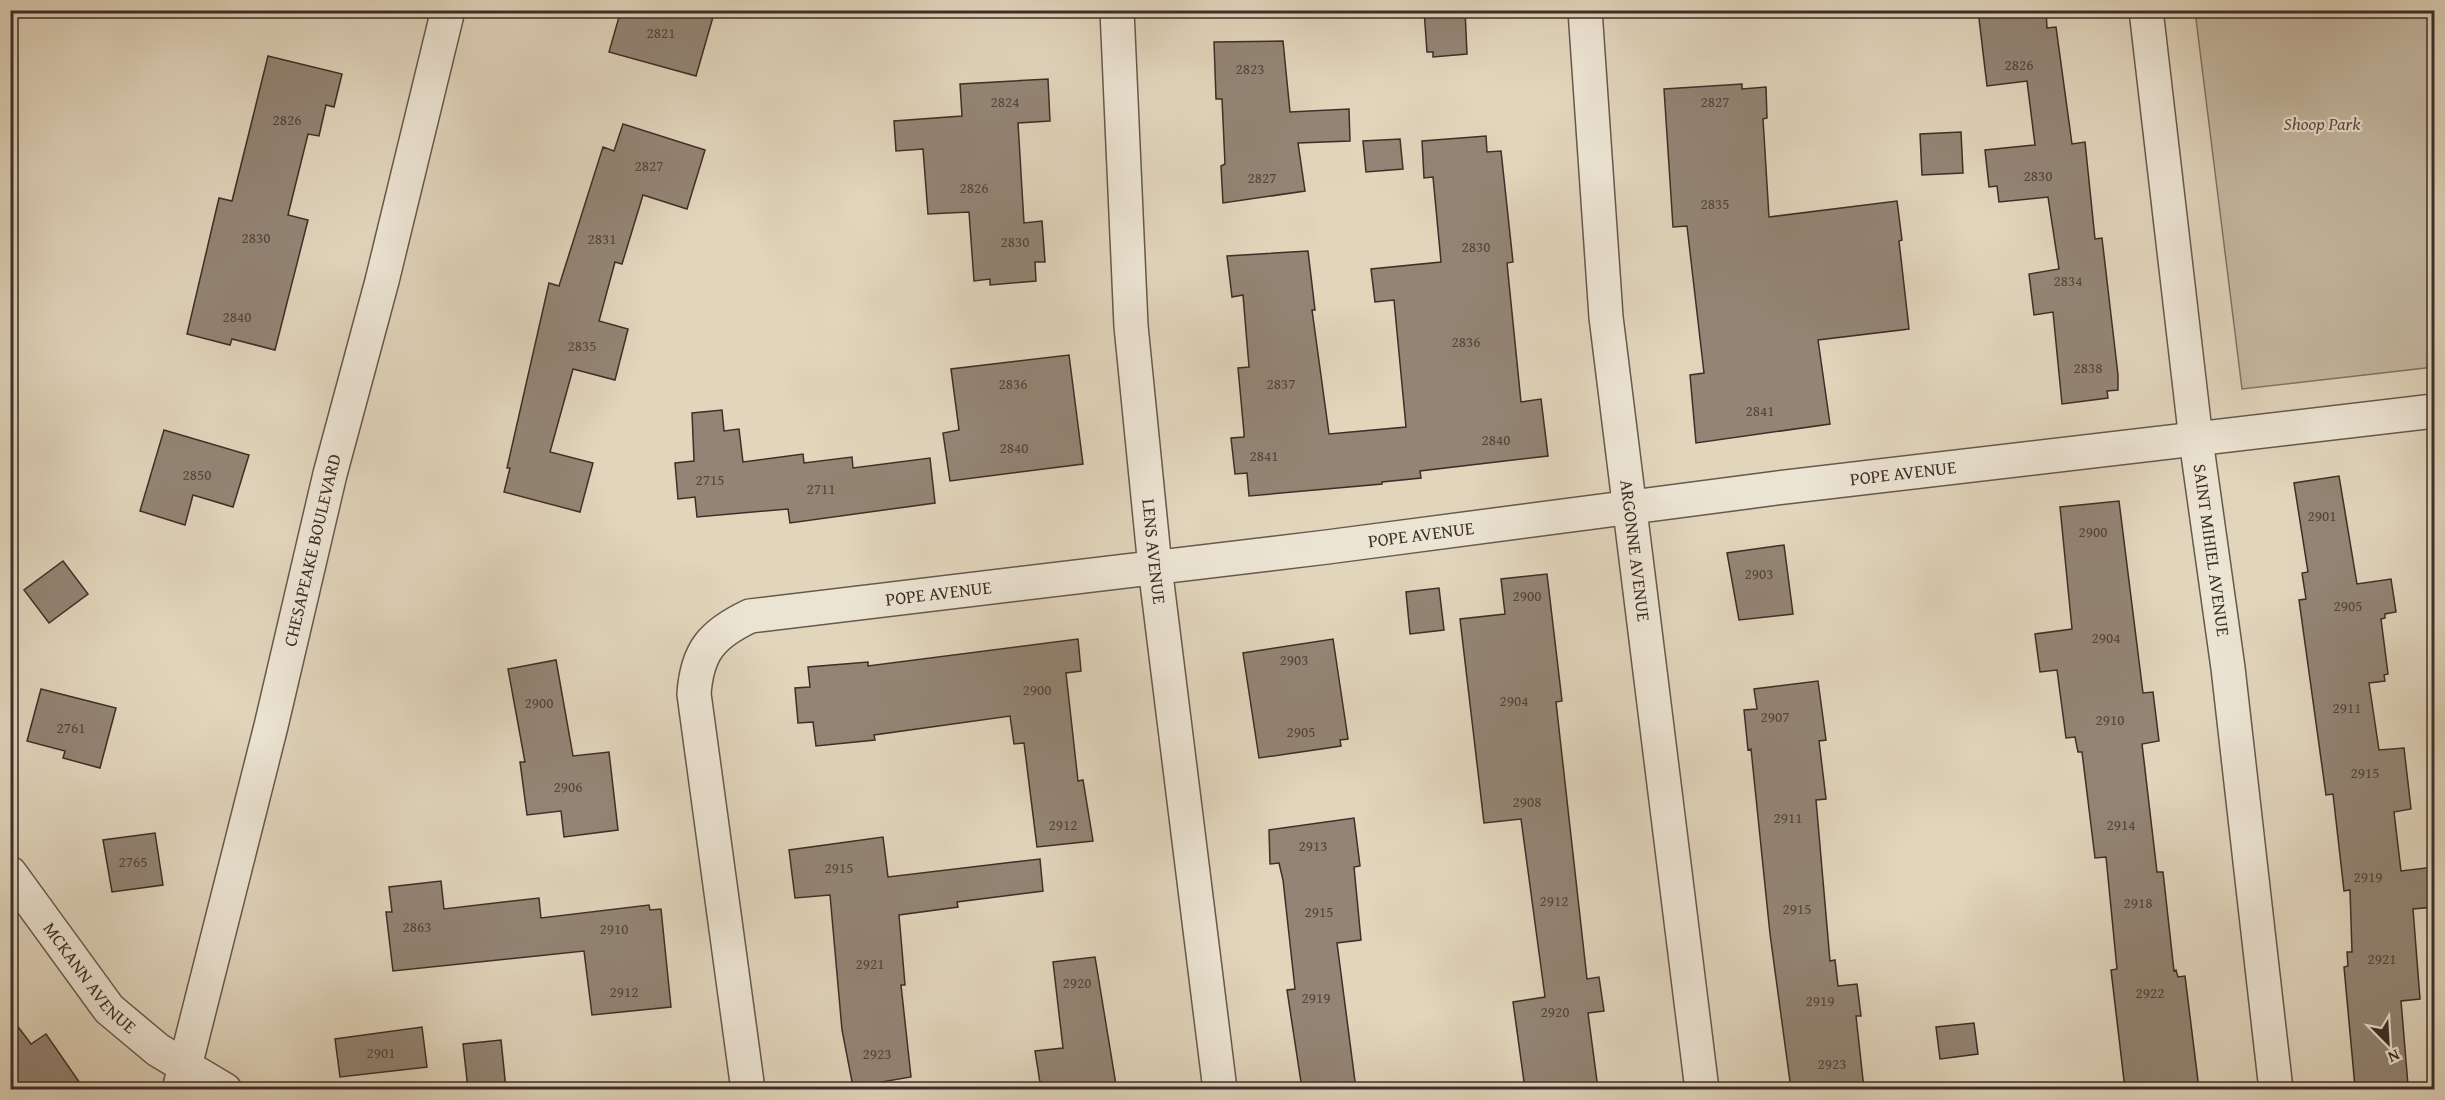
<svg xmlns="http://www.w3.org/2000/svg" width="2445" height="1100" font-family="'Gentium Book Plus',serif">
	<style>
		.green { fill: #c5b9a3; stroke: #827466; stroke-width: 1.5 }
		.building { fill: #938575; stroke: #3e2e28; stroke-width: 1.5 }
		.lines { fill: none; stroke-linecap: round; stroke-linejoin: round }
		.minor-casing { stroke: #67584d; stroke-width: 36 }
		.minor { stroke: #ece4d3; stroke-width: 33 }
		.labels { text-anchor: middle; stroke-width: 4.5; stroke-linejoin: round; paint-order: stroke }
		.number-label { font-size: 15px; fill: #53443b }
		.park-label { font-size: 18px; font-style: italic; fill: #594a41; stroke: #ece4d3 }
		.street-label { font-size: 18px; fill: #3e2e28; stroke: #ece4d3 }
	</style>
	<rect width="100%" height="100%" fill="#e1d5bc"/>
	<filter id="stains"><feTurbulence type="fractalNoise" baseFrequency=".00333" numOctaves="4"/><feColorMatrix values="0 0 0 0 .2 0 0 0 0 .09 0 0 0 0 .02 0 0 0 .5 -.17"/></filter>
	<radialGradient id="worn" r=".72"><stop offset=".6" stop-color="#630" stop-opacity="0"/><stop offset="1" stop-color="#630" stop-opacity=".3"/></radialGradient>
	<path class="green" d="M2195 11H2434V367L2242 389Z"/>
	<path class="building" d="M621 10H715L696 76 609 52Z
		M1424 10H1465L1467 54 1433 57V52H1427Z
		M1978 10H2046L2047 28 2056 27 2072 144 2085 142 2095 239 2102 238 2118 375V390L2107 391 2108 398 2062 404 2053 312 2034 315 2029 274 2059 269 2048 197 1999 202 1997 186 1989 187 1985 150 2035 145 2027 81 1987 86Z
		M1283 41 1290 112 1349 109 1350 141 1298 143 1305 191 1223 203 1221 166 1225 164 1222 99H1216L1214 42Z
		M268 56 342 74 334 107 326 105 319 136 308 134 288 215 308 220 275 350 232 339 230 345 187 334 219 198 232 201Z
		M1048 79 1050 121 1018 123 1024 223 1042 221 1045 262H1035L1036 281 990 285V279L974 281 969 212 928 214 923 149 896 151 894 121 962 116 960 84Z
		M1742 84V89L1766 87 1767 118 1763 119 1769 217 1897 201 1902 240 1899 241 1909 329 1818 340 1830 424 1696 443 1690 375 1704 373 1687 226 1673 227 1664 89Z
		M623 124 705 150 687 209 643 195 622 264 615 262 599 321 628 329 615 380 573 369 550 452 593 463 580 512 504 492 510 468H507L549 283 559 286 603 147 614 151Z
		M1961 132 1963 173 1922 175 1920 134Z
		M1486 136 1487 152 1501 151 1513 262 1507 263 1521 402 1541 399 1548 456 1420 471 1421 478 1382 482V484L1249 496 1247 473 1235 474 1231 438 1244 437V433L1238 368 1249 367 1243 295 1232 297 1227 256 1308 251 1315 310H1312L1329 434 1406 427 1394 300 1375 302 1371 269 1441 262 1433 177 1424 178 1422 141Z
		M1400 139 1403 169 1366 172 1363 141Z
		M1069 355 1083 464 950 481 943 433 959 430 951 369Z
		M722 410 724 431 739 429 743 462 803 454 804 463 852 457 853 468 930 458 935 503 790 523 788 509 697 517 695 497 678 499 675 463 694 461 692 413Z
		M164 430 249 455 233 507 193 495 185 525 140 511Z
		M2339 476 2357 584 2391 579 2396 612 2385 614V618L2381 619 2388 674 2384 675 2385 681 2369 683 2379 750 2404 748 2411 809 2394 812 2401 871 2434 867V907L2413 909 2420 999 2401 1001 2408 1085 2361 1089V1086L2355 1087 2344 967 2348 966 2347 952H2352L2350 890 2344 891 2333 794 2326 795 2299 600 2306 599 2302 573 2308 572 2294 483Z
		M2119 501 2143 693 2153 692 2159 741 2142 744 2157 872H2163L2174 971 2176 970 2178 977 2185 976 2199 1089H2125L2111 970 2117 969 2106 857 2095 858 2082 752H2078L2075 737 2066 738 2057 670 2040 672 2035 634 2072 629 2060 507Z
		M1784 545 1793 614 1739 620 1727 553Z
		M63 561 88 594 49 623 24 590Z
		M1547 574 1562 701 1556 702 1587 979 1599 977 1604 1011 1588 1013 1598 1089H1525L1513 1002 1545 997 1521 819 1484 823 1460 619 1505 614 1501 579Z
		M1439 588 1444 630 1410 634 1406 592Z
		M1078 639 1081 671 1066 673 1078 781 1083 780 1093 841 1037 847 1024 743 1014 744 1010 716 874 735 875 740 816 746 813 722 798 723 795 688 810 687 808 667 868 662V666Z
		M1333 639 1348 739 1340 740 1341 746 1259 758 1243 653Z
		M556 660 573 756 609 752 618 830 564 837 561 811 527 815 520 762H525L508 669Z
		M1818 681 1826 740 1819 741 1826 799 1816 800 1830 961 1835 960 1838 986 1857 984 1861 1016H1856L1864 1089H1791L1770 934 1751 749 1748 750 1744 710 1757 709 1754 689Z
		M41 689 116 708 100 768 63 758 65 751 27 741Z
		M1354 818 1360 866 1354 867 1361 940 1337 943 1356 1089H1302L1287 990 1295 989 1283 880 1279 863 1270 864 1269 830Z
		M155 833 163 885 112 892 103 840Z
		M883 837 888 877 1040 859 1043 891 957 902 958 907 899 915 905 985H901L911 1077 853 1087 842 1030 830 895 795 898 789 850Z
		M441 881 444 909 539 898 541 918 649 905 650 910 661 909 671 1007 592 1015 584 951 393 971 386 912H392L389 887Z
		M1095 957 1116 1085 1106 1087 1107 1089H1041L1035 1051 1063 1048 1053 962Z
		M10 1016 31 1044 46 1034 84 1089H10Z
		M1974 1023 1978 1054 1940 1059 1936 1027Z
		M422 1027 427 1067 340 1077 335 1039Z
		M501 1040 506 1089H468L463 1044Z"/>
	<g class="lines">
		<defs>
			<g id="minor">
				<path id="s1" d="M1117 10 1131 326 1155 567 1220 1090"/>
				<path id="s2" d="M1585 10 1606 317 1702 1090"/>
				<path id="s3" d="M2146 10 2196 440 2228 668 2276 1090"/>
				<path id="s4" d="M10 873 109 1009 158 1050 225 1090"/>
				<path id="s5" d="M179 1090 271 726 330 474 382 281 448 10"/>
				<path id="s6" d="M748 1090 694 694C697 651 712 634 750 616L1327 547 1777 488 2434 411"/>
			</g>
		</defs>
		<use href="#minor" class="minor-casing"/>
		<use href="#minor" class="minor"/>
	</g>
	<g class="labels">
		<g class="number-label">
			<text x="661" y="38">2821</text>
			<text x="2019" y="70">2826</text>
			<text x="1250" y="74">2823</text>
			<text x="1005" y="107">2824</text>
			<text x="1715" y="107">2827</text>
			<text x="287" y="125">2826</text>
			<text x="649" y="171">2827</text>
			<text x="2038" y="181">2830</text>
			<text x="1262" y="183">2827</text>
			<text x="974" y="193">2826</text>
			<text x="1715" y="209">2835</text>
			<text x="256" y="243">2830</text>
			<text x="602" y="244">2831</text>
			<text x="1015" y="247">2830</text>
			<text x="1476" y="252">2830</text>
			<text x="2068" y="286">2834</text>
			<text x="237" y="322">2840</text>
			<text x="1466" y="347">2836</text>
			<text x="582" y="351">2835</text>
			<text x="2088" y="373">2838</text>
			<text x="1013" y="389">2836</text>
			<text x="1281" y="389">2837</text>
			<text x="1760" y="416">2841</text>
			<text x="1496" y="445">2840</text>
			<text x="1014" y="453">2840</text>
			<text x="1264" y="461">2841</text>
			<text x="197" y="480">2850</text>
			<text x="710" y="485">2715</text>
			<text x="821" y="494">2711</text>
			<text x="2322" y="521">2901</text>
			<text x="2093" y="537">2900</text>
			<text x="1759" y="579">2903</text>
			<text x="1527" y="601">2900</text>
			<text x="2348" y="611">2905</text>
			<text x="2106" y="643">2904</text>
			<text x="1294" y="665">2903</text>
			<text x="1037" y="695">2900</text>
			<text x="1514" y="706">2904</text>
			<text x="539" y="708">2900</text>
			<text x="2347" y="713">2911</text>
			<text x="1775" y="722">2907</text>
			<text x="2110" y="725">2910</text>
			<text x="71" y="733">2761</text>
			<text x="1301" y="737">2905</text>
			<text x="2365" y="778">2915</text>
			<text x="568" y="792">2906</text>
			<text x="1527" y="807">2908</text>
			<text x="1788" y="823">2911</text>
			<text x="1063" y="830">2912</text>
			<text x="2121" y="830">2914</text>
			<text x="1313" y="851">2913</text>
			<text x="133" y="867">2765</text>
			<text x="839" y="873">2915</text>
			<text x="2368" y="882">2919</text>
			<text x="1554" y="906">2912</text>
			<text x="2138" y="908">2918</text>
			<text x="1797" y="914">2915</text>
			<text x="1319" y="917">2915</text>
			<text x="417" y="932">2863</text>
			<text x="614" y="934">2910</text>
			<text x="2382" y="964">2921</text>
			<text x="870" y="969">2921</text>
			<text x="1077" y="988">2920</text>
			<text x="624" y="997">2912</text>
			<text x="2150" y="998">2922</text>
			<text x="1316" y="1003">2919</text>
			<text x="1820" y="1006">2919</text>
			<text x="1555" y="1017">2920</text>
			<text x="381" y="1058">2901</text>
			<text x="877" y="1059">2923</text>
			<text x="1832" y="1069">2923</text>
		</g>
		<g class="park-label">
			<text x="2322" y="130">Shoop Park</text>
		</g>
		<g class="street-label">
			<text dy="6" stroke="none"><textPath href="#s6" startOffset="1664">POPE AVENUE</textPath></text>
			<text dy="6" stroke="none"><textPath href="#s6" startOffset="1178">POPE AVENUE</textPath></text>
			<text dy="6" stroke="none"><textPath href="#s5" startOffset="556">CHESAPEAKE BOULEVARD</textPath></text>
			<text dy="6" stroke="none"><textPath href="#s3" startOffset="544">SAINT MIHIEL AVENUE</textPath></text>
			<text dy="6" stroke="none"><textPath href="#s1" startOffset="543">LENS AVENUE</textPath></text>
			<text dy="6" stroke="none"><textPath href="#s2" startOffset="543">ARGONNE AVENUE</textPath></text>
			<text dy="6" stroke="none"><textPath href="#s6" startOffset="692">POPE AVENUE</textPath></text>
			<text dy="6" stroke="none"><textPath href="#s4" startOffset="132">MCKANN AVENUE</textPath></text>
		</g>
	</g>
	<rect width="2445" height="1100" fill="none" stroke="#e1d5bc" stroke-width="36"/>
	<rect x="12" y="12" width="2421" height="1076" fill="none" stroke="#3e2e28" stroke-width="3"/>
	<rect x="18" y="18" width="2409" height="1064" fill="none" stroke="#3e2e28" stroke-width="1.5"/>
	<g transform="translate(2388 1043) rotate(156)" stroke="#ece4d3" stroke-width="4.5" paint-order="stroke">
	<path d="M0-4.5L10 22L0 15L-10 22Z" fill="#3e2e28"/>
	<text y="-9" font-size="16" font-weight="bold" text-anchor="middle" fill="#3e2e28">N</text>
	</g>
	<rect width="100%" height="100%" filter="url(#stains)"/>
	<rect width="100%" height="100%" fill="url(#worn)"/>
</svg>
